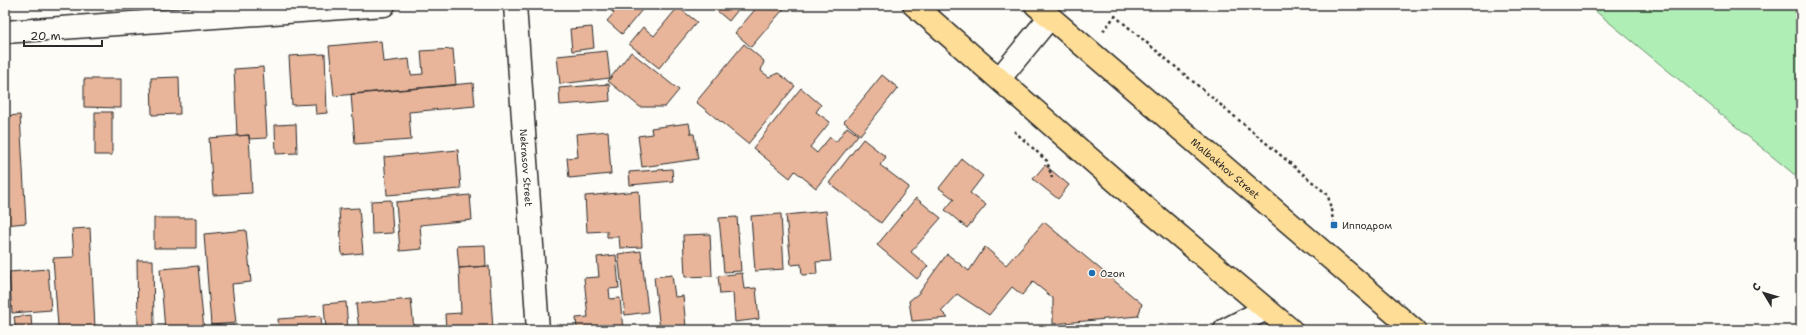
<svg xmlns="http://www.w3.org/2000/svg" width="1806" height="335" font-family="'Shantell Sans',sans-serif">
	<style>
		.green { fill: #afeeb5; stroke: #6d8c70 }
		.building { fill: #e8b59a; stroke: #2b2b2b }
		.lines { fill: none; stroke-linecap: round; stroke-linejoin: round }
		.minor-casing { stroke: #2b2b2b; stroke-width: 25 }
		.major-casing { stroke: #2b2b2b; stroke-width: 25 }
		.path { stroke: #2b2b2b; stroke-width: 2.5; stroke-dasharray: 3 3; stroke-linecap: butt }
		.minor { stroke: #fdfcf7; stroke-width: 22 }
		.major { stroke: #fedd96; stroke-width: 22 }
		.poi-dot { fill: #1f6fb2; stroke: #fdfcf7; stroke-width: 1.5 }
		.labels { text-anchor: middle; stroke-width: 3; stroke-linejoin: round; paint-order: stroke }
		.street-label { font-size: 10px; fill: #2b2b2b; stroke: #fdfcf7 }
		.poi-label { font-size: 10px; fill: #2b2b2b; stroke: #fdfcf7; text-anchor: start }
	</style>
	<rect width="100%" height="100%" fill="#fdfcf7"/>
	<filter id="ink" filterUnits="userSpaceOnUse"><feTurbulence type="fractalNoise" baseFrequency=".025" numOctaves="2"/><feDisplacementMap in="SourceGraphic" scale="8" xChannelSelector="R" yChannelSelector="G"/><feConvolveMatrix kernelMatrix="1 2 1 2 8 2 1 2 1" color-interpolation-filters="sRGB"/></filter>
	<g filter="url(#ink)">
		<path class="green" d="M1588 5H1801V180Z"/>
		<path class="building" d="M604 5H646L622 34 607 21 614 13Z
			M710 5H742L729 21Z
			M759 5H787L751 47 735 33Z
			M678 7 697 22 659 68 629 44 643 27 654 36Z
			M592 27 594 48 572 51 570 29Z
			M381 41 383 62 409 59 411 75 423 74 421 51 453 49 456 85 334 96 329 46Z
			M744 44 764 61 761 71 769 77 778 73 795 86 748 144 696 102Z
			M607 51 610 78 560 84 557 56Z
			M631 52 679 90 665 107H640L608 81Z
			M325 54 327 113 316 114 315 104 292 105 289 56Z
			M263 67 267 138 249 139V135L237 136 234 69Z
			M882 75 898 88 860 135 844 122Z
			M179 77 180 114 152 115 151 78Z
			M84 79H121V108L84 107Z
			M473 83 475 106 409 112 411 140 355 144 351 94Z
			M609 84 610 101 560 105 559 88Z
			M801 88 821 105 816 112 830 122 810 147 817 153 830 137 836 142 847 127 858 135 816 188 795 171 790 178 753 148Z
			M95 112H112V155H95Z
			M20 115 26 223 5 225V116Z
			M689 123 691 134H694L698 159 642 167 638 136 652 134 651 128Z
			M296 124 297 153 276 154 275 125Z
			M608 131 611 174 569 178 567 158 578 157 576 134Z
			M249 135 252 193 213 195 209 138Z
			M863 139 886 157 880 165 909 187 881 223 829 183Z
			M458 150 461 189 387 195 384 157Z
			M962 159 983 176 970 193 986 205 967 228 945 210 954 199 939 188Z
			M1045 165 1069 185 1058 199 1033 179Z
			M672 169 673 181 630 185 629 172Z
			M639 191 642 247 620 248 619 237H607V231L587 232 585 196Z
			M470 195 472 220 420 225 422 249 400 251 396 202Z
			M916 198 941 218 911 252 928 266 917 279 877 245Z
			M391 200 393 233 372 234 371 201Z
			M359 208 363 253 342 255 339 209Z
			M826 211 831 261 816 262 817 274 802 275 801 264 791 265 786 215Z
			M781 214 784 269 755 271 751 216Z
			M737 217 741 271 724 272 719 218Z
			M154 218H196V248H154Z
			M1044 222 1142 304 1138 316 1053 324V298L1033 282 1022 295 1012 287 989 315 957 294 941 311 948 318 912 321 909 301 919 293 947 254 969 271 985 247 1006 265Z
			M90 228 95 328 94 330H60L58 326 53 258 74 257 72 229Z
			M246 230 251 282 232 284 236 323 211 325 204 234Z
			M710 234 712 276 685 277 683 235Z
			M485 245 486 266 459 268 457 246Z
			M641 251 648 312 625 315 618 254Z
			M616 255 619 288 609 289 610 299 620 298 623 330H577L576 318 588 317 584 278 599 277 597 257Z
			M137 260H153L154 326H138Z
			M198 266 204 330H165L160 269Z
			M489 266 493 330H446L445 314 461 313 459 268Z
			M48 269 51 310 12 313 9 272Z
			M742 273 744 289 756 288 759 319 735 322 733 293 720 294 718 276Z
			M672 275 675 297 683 296 686 327 660 330 654 277Z
			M411 299 414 330H359L356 304Z
			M346 302 348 330H326L324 304Z
			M31 315 32 330H16L14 317Z
			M321 316 322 330H279L278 319Z
			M234 326V330H205V327Z"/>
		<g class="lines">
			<defs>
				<g id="minor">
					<path id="s1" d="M515 5 538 330"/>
					<path d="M5 32 384 5"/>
					<path d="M1000 78 1050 17"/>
					<path d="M1225 330 1266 309"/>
				</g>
				<g id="major">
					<path d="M914 5 1151 212 1291 330"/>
					<path id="s2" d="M1036 5 1414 330"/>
				</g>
			</defs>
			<use href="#minor" class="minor-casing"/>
			<use href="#major" class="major-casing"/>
			<path class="path" d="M1103 31 1115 16 1328 195 1334 225
				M1014 131 1047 161 1052 178"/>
			<use href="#minor" class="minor"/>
			<use href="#major" class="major"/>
		</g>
	</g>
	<g class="poi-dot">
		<rect x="1330" y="221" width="8" height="8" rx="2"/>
		<circle cx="1092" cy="273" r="4"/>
	</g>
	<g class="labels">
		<g class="street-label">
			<text dy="4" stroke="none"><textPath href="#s1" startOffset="163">Nekrasov Street</textPath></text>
			<text dy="4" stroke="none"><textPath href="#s2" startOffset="250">Malbakhov Street</textPath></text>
		</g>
		<g class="poi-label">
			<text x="1342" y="229">Ипподром</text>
			<text x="1100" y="277">Ozon</text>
		</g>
	</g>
	<rect width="1806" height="335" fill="none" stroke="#fdfcf7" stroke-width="20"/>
	<rect x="10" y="10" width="1786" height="315" fill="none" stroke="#2b2b2b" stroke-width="1.5" filter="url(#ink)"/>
	<g transform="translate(1764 293) rotate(308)" stroke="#fdfcf7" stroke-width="3" paint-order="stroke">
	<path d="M0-3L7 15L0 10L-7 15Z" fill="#2b2b2b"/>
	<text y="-6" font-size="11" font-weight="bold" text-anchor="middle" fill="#2b2b2b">С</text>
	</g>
	<path d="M24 40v6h78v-6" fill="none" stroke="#2b2b2b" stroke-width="2"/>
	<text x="30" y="40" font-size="12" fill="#2b2b2b" stroke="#fdfcf7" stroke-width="3" paint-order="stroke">20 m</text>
</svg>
